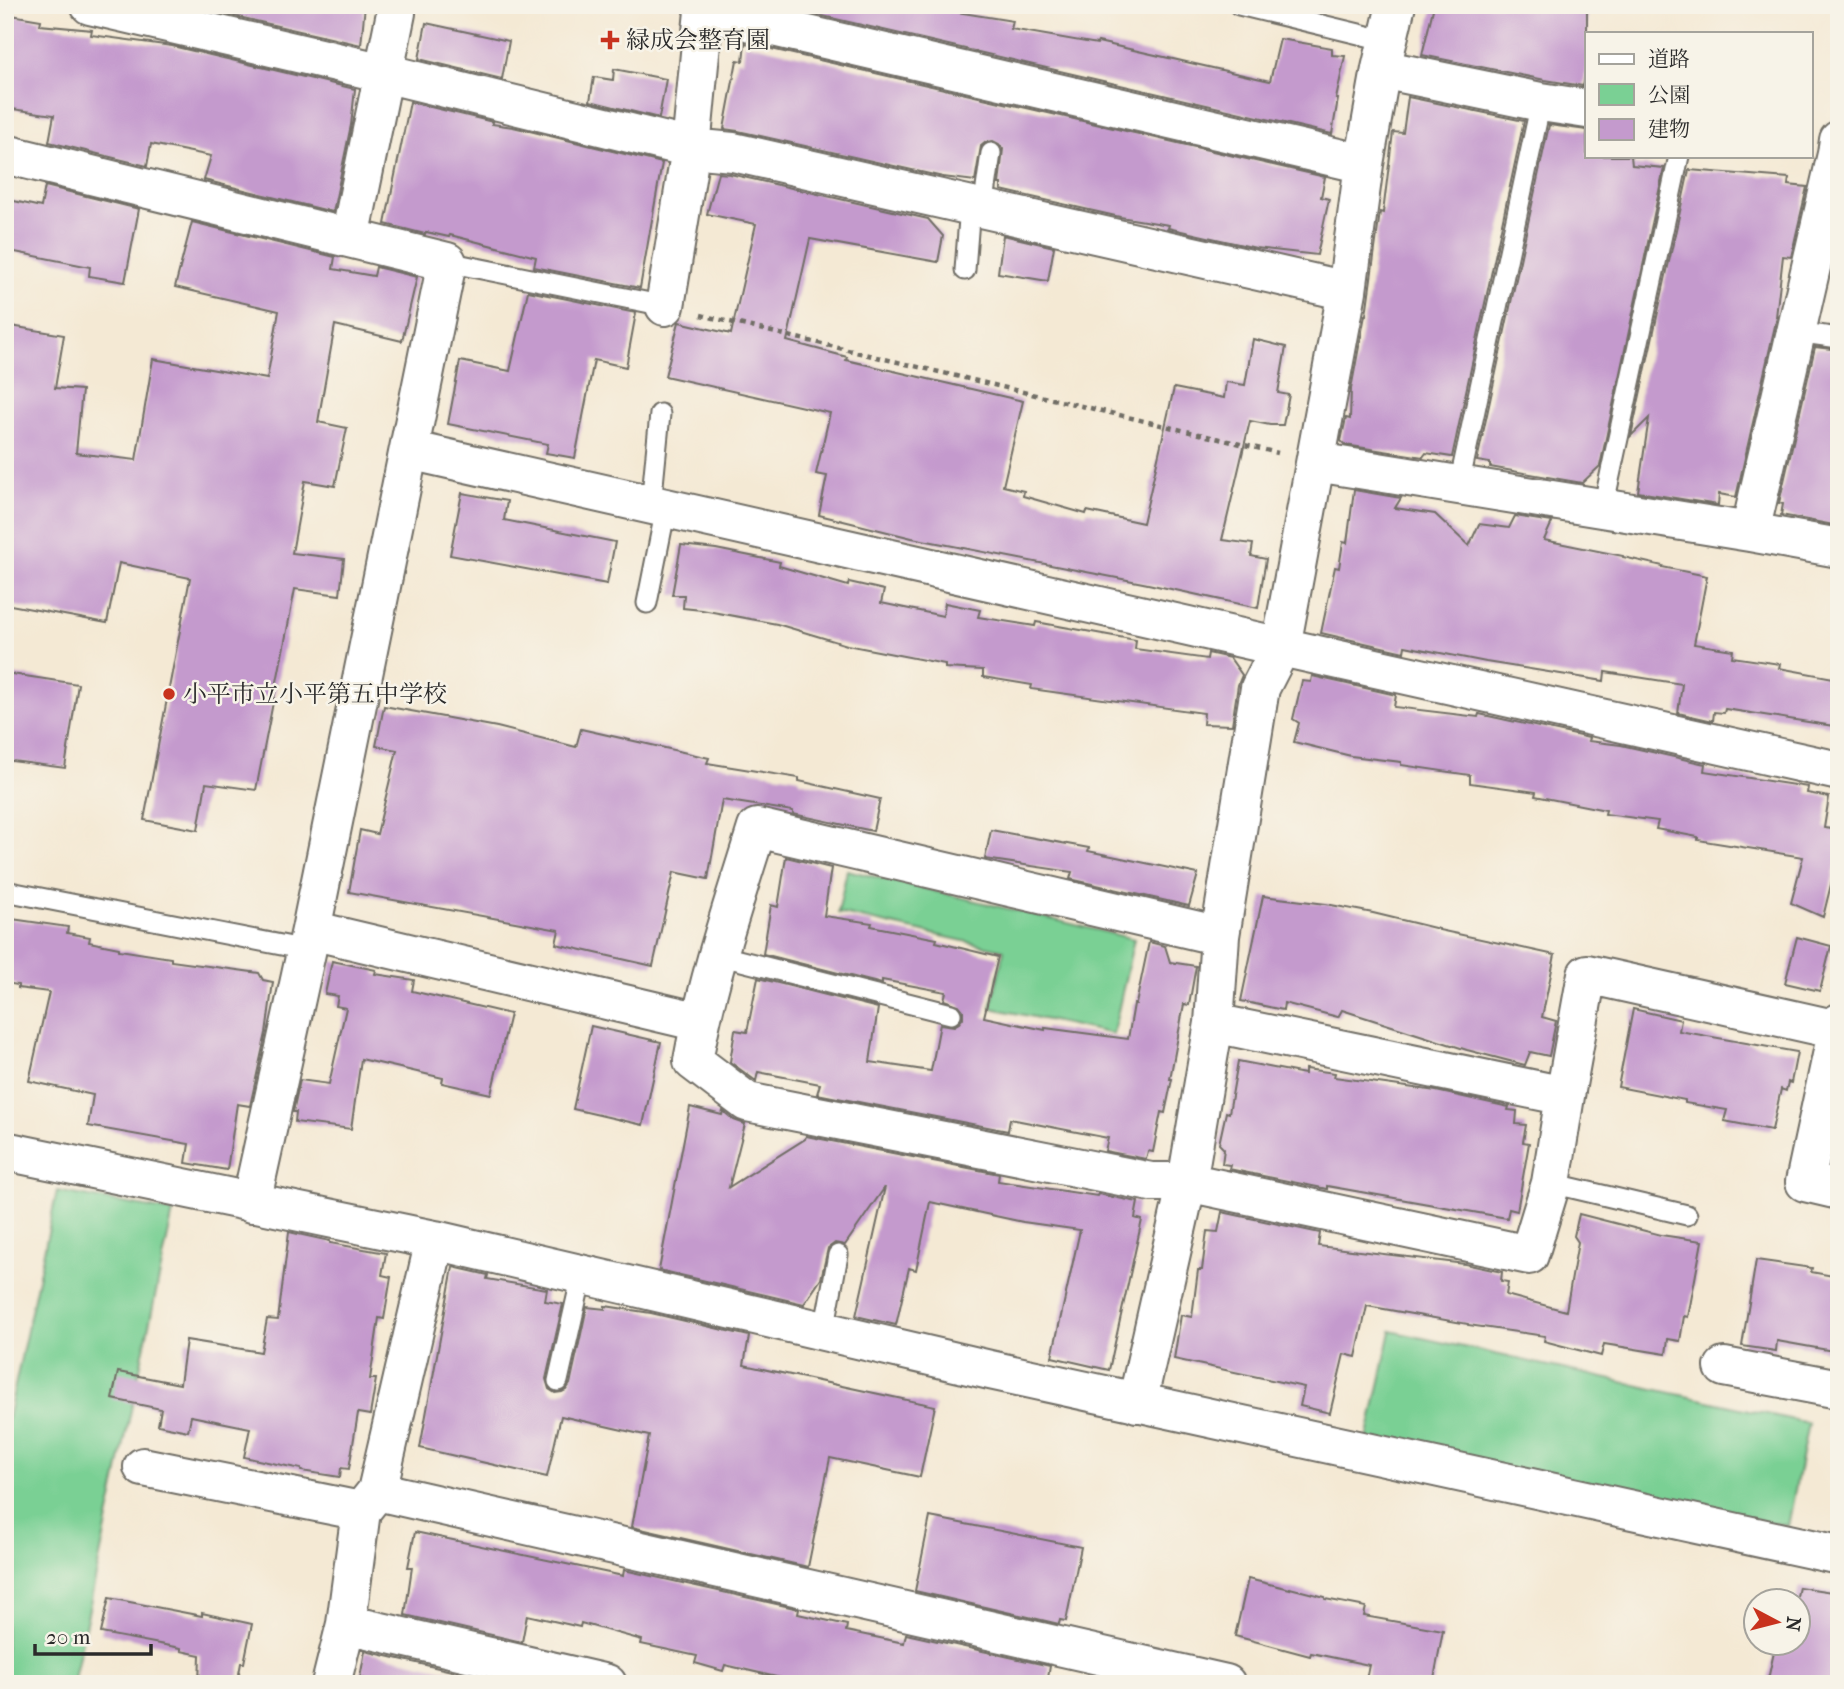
<svg xmlns="http://www.w3.org/2000/svg" width="1844" height="1689" font-family="'IM FELL French Canon','Noto Serif JP',serif">
	<style>
		.green { fill: #7ad094; stroke: #527e60; stroke-width: 2 }
		.building { fill: #c49acd }
		.lines { fill: none; stroke-linecap: round; stroke-linejoin: round }
		.service-casing { stroke: #716e66; stroke-width: 23 }
		.minor-casing { stroke: #716e66; stroke-width: 42 }
		.path { stroke: #716e66; stroke-width: 4.5; stroke-dasharray: 5 5; stroke-linecap: butt }
		.service { stroke: #fff; stroke-width: 19 }
		.minor { stroke: #fff; stroke-width: 38 }
		.poi-dot { fill: #c8321e; stroke: #f7f3e8; stroke-width: 2.5 }
		.labels { text-anchor: middle; stroke-width: 5; stroke-linejoin: round; paint-order: stroke }
		.poi-label { font-size: 24px; fill: #2b2b2b; stroke: #f7f3e8; text-anchor: start }
	</style>
	<rect width="100%" height="100%" fill="#f7f3e8"/>
	<filter id="ink" filterUnits="userSpaceOnUse"><feTurbulence type="fractalNoise" baseFrequency=".0143" numOctaves="2"/><feDisplacementMap in="SourceGraphic" scale="14" xChannelSelector="R" yChannelSelector="G"/><feConvolveMatrix kernelMatrix="1 2 1 2 8 2 1 2 1" color-interpolation-filters="sRGB"/></filter>
	<filter id="wash" filterUnits="userSpaceOnUse"><feTurbulence type="fractalNoise" baseFrequency=".00686" numOctaves="4" result="noise"/><feDisplacementMap in="SourceGraphic" scale="28" xChannelSelector="R" yChannelSelector="G"/><feGaussianBlur stdDeviation="1.57" result="paint"/><feColorMatrix in="noise" values="0 0 0 0 0 0 0 0 0 0 0 0 0 0 0 0 0 1.4 0 .05"/><feComposite in="paint" operator="in"/></filter>
	<g filter="url(#wash)">
		<rect width="100%" height="100%" fill="#f4e9d4"/>
		<path class="green" d="M847 870 1134 939 1113 1034 991 1008 1004 950 838 913Z
			M57 1191 173 1212 73 1684H5V1432Z
			M1391 1331 1808 1423 1788 1526 1367 1440Z"/>
		<g id="blocks">
			<path class="building" d="M209 5H365L361 45 208 10Z
				M784 5H945L944 10 1013 21 1011 29 1097 44 1098 42 1270 81 1280 39 1332 48V55L1345 56 1336 99H1338L1332 134 784 7Z
				M1434 5H1587V68L1583 86 1545 80 1422 55Z
				M11 15 41 20 40 25 92 30 91 35 172 46 355 89 351 125 333 212 204 180 211 156 151 144 147 166 49 142 54 115 5 108V52Z
				M426 23 509 41 502 79 419 59Z
				M745 43 1325 177 1321 197 1329 199 1317 255 1256 248 1168 228 1169 225 1120 217 1001 190V184H999L1003 149 999 144 993 141 986 142 981 146 975 181 943 177 738 131 724 129 737 60 743 61Z
				M614 69 666 79 659 118 590 101 594 77 613 80Z
				M1408 97 1524 121 1452 457 1426 453 1423 457 1345 445 1341 441 1346 418 1350 419 1351 389 1365 315H1366L1380 212 1383 213 1393 132 1403 133Z
				M410 102 493 122 492 124 513 127 662 163 640 288 534 267 536 257 450 235 449 237 426 232 425 234 385 224Z
				M1549 125 1587 130V156H1631L1632 165 1664 168 1600 466 1582 483 1490 467V463L1477 461Z
				M1689 170 1789 178 1788 185 1807 187 1791 257 1783 256 1776 317H1777L1736 497 1719 494 1718 505 1638 492 1649 418 1631 436Z
				M718 173 730 174 928 219 943 236 938 262 810 239 787 341 847 357 846 360 1023 401 1003 486 1024 491 1023 496 1086 514 1087 511 1143 523 1174 388 1224 398 1226 382 1245 385 1253 339 1286 347 1278 393 1289 395 1283 425H1270L1250 421 1222 540 1253 544 1251 556 1266 559 1258 608 1148 584 912 538 819 515 827 476 816 474 830 413 665 376 679 322 731 334 756 224 707 214Z
				M45 186 139 209 125 282 89 276 90 267 5 250V199L41 207Z
				M192 222 335 257 333 269 374 276 376 267 417 277 402 341 335 325 318 422 347 428 339 466 335 486 305 481 292 553 344 559 340 595 295 589 256 790 206 783 198 830 144 820 190 578 119 563 107 623 5 604V325L64 335 55 388 82 390 76 453 136 460 153 359 267 379 279 311 175 287Z
				M1003 235 1054 247 1048 281 998 273Z
				M528 291 636 313 626 367 594 360 575 458 546 453 548 444 448 424 460 361 510 371Z
				M1815 347 1839 350V526L1781 515 1783 504 1779 503Z
				M1354 490 1401 498 1395 508 1435 514 1469 546 1479 524 1509 528 1515 516 1552 522 1544 540 1623 556V557L1663 566 1662 567 1707 576 1694 644 1733 650 1732 657 1780 664 1779 668 1839 679V699L1834 726 1725 709 1724 713 1714 712 1713 721 1678 713 1682 684 1605 672 1604 681 1486 662 1405 646 1404 652 1321 633 1335 567 1339 568 1343 542 1347 543Z
				M462 493 507 501 504 520 615 542 607 584 450 555Z
				M681 545 716 549 780 562 779 566 848 586 849 582 884 590 881 603 943 616 945 603 980 610 978 617 1035 626 1036 622 1136 640 1135 649 1207 659 1208 653 1230 658 1242 675 1238 685 1232 725 1203 724 1204 713 1031 689 1032 685 983 677V670L945 668V664L847 645 777 624 702 610 683 608 684 595H672Z
				M5 673 78 684 65 768 5 760Z
				M1312 676 1396 695 1394 707 1478 717 1479 714 1589 738 1588 741 1621 745 1705 764 1704 771 1808 787 1807 793 1829 797 1824 828 1839 830V852L1823 917 1791 903 1803 857 1698 840V837L1656 829 1658 821 1605 814 1606 810 1535 796 1536 792 1470 783V775L1401 765V762L1351 756 1294 742 1299 723 1293 719 1302 681 1311 682Z
				M384 706 497 727 576 747 581 729 709 758 707 763 799 778V781L880 799 873 831 793 814V811L722 800 708 879 674 872 653 966 556 944 559 930 349 892 360 830 377 834 397 750 376 746Z
				M991 830 1089 848 1088 851 1198 874 1189 906 1070 879 1072 872 985 859Z
				M786 857 831 868 824 916 872 923 871 926 937 939 936 942 998 957 984 1017 1045 1030V1028L1128 1039 1134 1004H1136L1149 942 1165 946 1170 962 1196 966 1189 1005 1184 1004 1170 1079H1172L1165 1113 1161 1112 1153 1152 1148 1151 1146 1159 1105 1151 1108 1138 1010 1119 1008 1131 817 1094 820 1084 758 1072 756 1081 730 1062 735 1030 747 1032 758 978 878 1008 870 1062 931 1071 940 1024 954 1026 959 1023 963 1018V1010L959 1005 944 1000 946 992 882 980V984L763 954 771 905 778 907Z
				M1263 896 1326 904 1373 913 1439 929V930L1555 955 1542 1017 1556 1021 1549 1056 1530 1052 1525 1065 1467 1050 1342 1010 1338 1017 1284 1003 1283 1010 1241 1001Z
				M5 918 68 927 67 933 90 937 89 942 119 948V950L171 958V961L259 973 263 980 273 982 266 1033 250 1106 237 1104 227 1170 186 1163 189 1144 88 1126 93 1095 29 1081 49 992 18 988V985L5 983Z
				M1797 937 1831 946 1820 991 1785 983Z
				M332 961 376 970 375 974 414 980 412 991 510 1014 491 1094 442 1083 443 1078 361 1059 351 1129 295 1122 296 1112H293L300 1080 329 1084 346 1008 336 1006 338 996 325 994Z
				M1633 1009 1681 1020 1679 1031 1797 1052 1791 1083 1788 1082 1786 1091 1781 1089 1772 1130 1724 1121 1727 1110 1685 1103V1100L1618 1087Z
				M591 1026 661 1042 643 1125 573 1109Z
				M1238 1061 1305 1074V1069L1335 1073 1334 1077 1436 1091 1509 1107 1508 1110 1517 1111 1516 1124 1526 1125 1523 1142 1529 1143 1517 1211 1509 1209 1507 1218 1327 1186V1189L1229 1169 1230 1165 1222 1164 1224 1149 1219 1144 1226 1112 1229 1113Z
				M690 1107 722 1115 723 1111 734 1120 745 1124 729 1187 805 1139 806 1136 999 1174 998 1181 1097 1196 1098 1194 1138 1202 1135 1218 1142 1220 1109 1370 1052 1357 1080 1230 1023 1222 930 1202 916 1270 909 1268 896 1325 856 1316 885 1187 845 1245 835 1243 828 1248 821 1279 804 1304 659 1270Z
				M1222 1212 1320 1233 1318 1246 1465 1264 1502 1272 1501 1281 1508 1282 1506 1295 1566 1311 1578 1242 1574 1236 1579 1214 1661 1235 1702 1241 1688 1317 1684 1316 1680 1341 1668 1339 1666 1354 1604 1344 1601 1356 1544 1341 1545 1336 1468 1325V1324L1367 1306 1356 1357 1344 1354 1330 1413 1300 1406 1304 1387 1174 1359 1181 1315 1192 1317 1198 1270H1202L1207 1231 1218 1232Z
				M289 1232 330 1241V1243L386 1253 382 1275 391 1277 384 1319 379 1318 370 1379H376L370 1415 358 1413 349 1469 341 1468 340 1477 301 1471V1469L244 1457 250 1428 191 1416 188 1431 158 1425 161 1409 112 1399 118 1372 180 1384 186 1340 261 1352 267 1319 278 1320Z
				M1756 1260 1812 1268 1811 1272 1839 1277V1352L1777 1341 1776 1351 1742 1346Z
				M453 1267 488 1275 487 1279 547 1289 545 1301 563 1304 546 1379 549 1389 555 1393 562 1392 566 1390 570 1384 587 1307 605 1309V1306L651 1313 749 1336 744 1365 935 1406 920 1477 830 1458 808 1567 632 1527 649 1436 561 1416 547 1477 420 1448Z
				M930 1517 1081 1547 1066 1621 1060 1620 1059 1624 915 1591Z
				M415 1532 623 1576 624 1570 799 1609 798 1614 847 1625 846 1631 904 1643 906 1634 1050 1666 1047 1684H807L725 1665 723 1671 695 1663 697 1656 641 1644 642 1640 581 1623 580 1627 527 1615 522 1642 405 1615 412 1567H408Z
				M1248 1579 1290 1589V1588L1325 1597V1599L1366 1607 1364 1616 1443 1630 1433 1684H1365L1369 1665 1311 1653 1310 1656 1235 1636Z
				M1799 1587 1839 1593V1649L1832 1684H1767L1776 1643H1798V1601H1796Z
				M109 1598 202 1616V1613L252 1624 244 1663H241L237 1684H199L200 1655 181 1651V1648L101 1633Z
				M365 1651 508 1684H366L367 1679 360 1678Z"/>
		</g>
	</g>
	<g filter="url(#ink)">
		<use href="#blocks" fill-opacity="0" stroke="#716e66" stroke-width="2"/>
		<g class="lines">
			<defs>
				<path id="service" d="M1239 5 1388 41
					M983 209 991 153
					M447 262 665 306
					M965 270 970 206
					M1796 332 1839 338
					M1459 485 1541 102
					M651 505 660 414
					M1603 508 1679 156
					M647 603 666 508
					M5 891 307 950
					M718 955 951 1014
					M1551 1183 1687 1215
					M824 1331 838 1255
					M558 1381 582 1275"/>
				<path id="minor" d="M90 5 384 73 691 148 733 152 1347 291
					M1381 69 1541 102 1587 109
					M5 154 447 262 311 930 251 1203
					M350 238 396 13
					M665 306 691 148 704 11 1364 164
					M409 450 1281 647 1839 771
					M1316 462 1750 532 1839 548
					M1750 532 1837 154 1839 140
					M311 930 700 1022
					M1214 1023 1565 1096 1551 1183 1529 1255 1187 1182H1151L747 1102 693 1061C707 981 733 905 757 828L1220 936
					M1839 1023 1805 1182 1839 1190
					M1565 1096 1587 974 1838 1030
					M5 1151 435 1240 990 1370 1839 1555
					M1724 1367 1839 1389
					M1137 1403 1187 1182 1214 1023 1220 936 1260 688 1281 647 1347 291 1364 164 1381 69 1396 5
					M143 1467 361 1511
					M377 1491 1226 1684
					M346 1624 607 1684
					M331 1684 346 1624 361 1511 377 1491 435 1240"/>
			</defs>
			<use href="#service" class="service-casing"/>
			<use href="#minor" class="minor-casing"/>
			<path class="path" d="M701 315 1278 453"/>
			<use href="#service" class="service"/>
			<use href="#minor" class="minor"/>
		</g>
	</g>
	<g class="poi-dot">
		<path d="M606.5 29.5h7v7h7v7h-7v7h-7v-7h-7v-7h7z"/>
		<circle cx="169" cy="694" r="7"/>
	</g>
	<g class="labels">
		<g class="poi-label">
			<text x="626" y="48">緑成会整育園</text>
			<text x="183" y="702">小平市立小平第五中学校</text>
		</g>
	</g>
	<rect width="1844" height="1689" fill="none" stroke="#f7f3e8" stroke-width="28"/>
	<rect x="1585" y="32" width="228" height="126" fill="#f7f3e8" stroke="#a5a39c" stroke-width="2"/>
	<rect x="1599" y="54" width="35" height="10" fill="#ffffff" stroke="#a5a39c" stroke-width="2"/>
	<text x="1648" y="66" font-size="21" fill="#2b2b2b">道路</text>
	<rect x="1599" y="84" width="35" height="21" fill="#7ad094" stroke="#a5a39c" stroke-width="2"/>
	<text x="1648" y="102" font-size="21" fill="#2b2b2b">公園</text>
	<rect x="1599" y="119" width="35" height="21" fill="#c49acd" stroke="#a5a39c" stroke-width="2"/>
	<text x="1648" y="136" font-size="21" fill="#2b2b2b">建物</text>
	<g transform="translate(1777 1622) rotate(97)"><circle r="33" fill="#f7f3e8" stroke="#a5a39c" stroke-width="2"/>
	<path d="M0-5L12 26L0 18L-12 26Z" fill="#c8321e"/>
	<text y="-10" font-size="19" font-weight="bold" text-anchor="middle" fill="#2b2b2b">N</text>
	</g>
	<path d="M35 1644v10h116v-10" fill="none" stroke="#2b2b2b" stroke-width="3.5"/>
	<text x="46" y="1644" font-size="21" fill="#2b2b2b" stroke="#f7f3e8" stroke-width="5" paint-order="stroke">20 m</text>
</svg>
